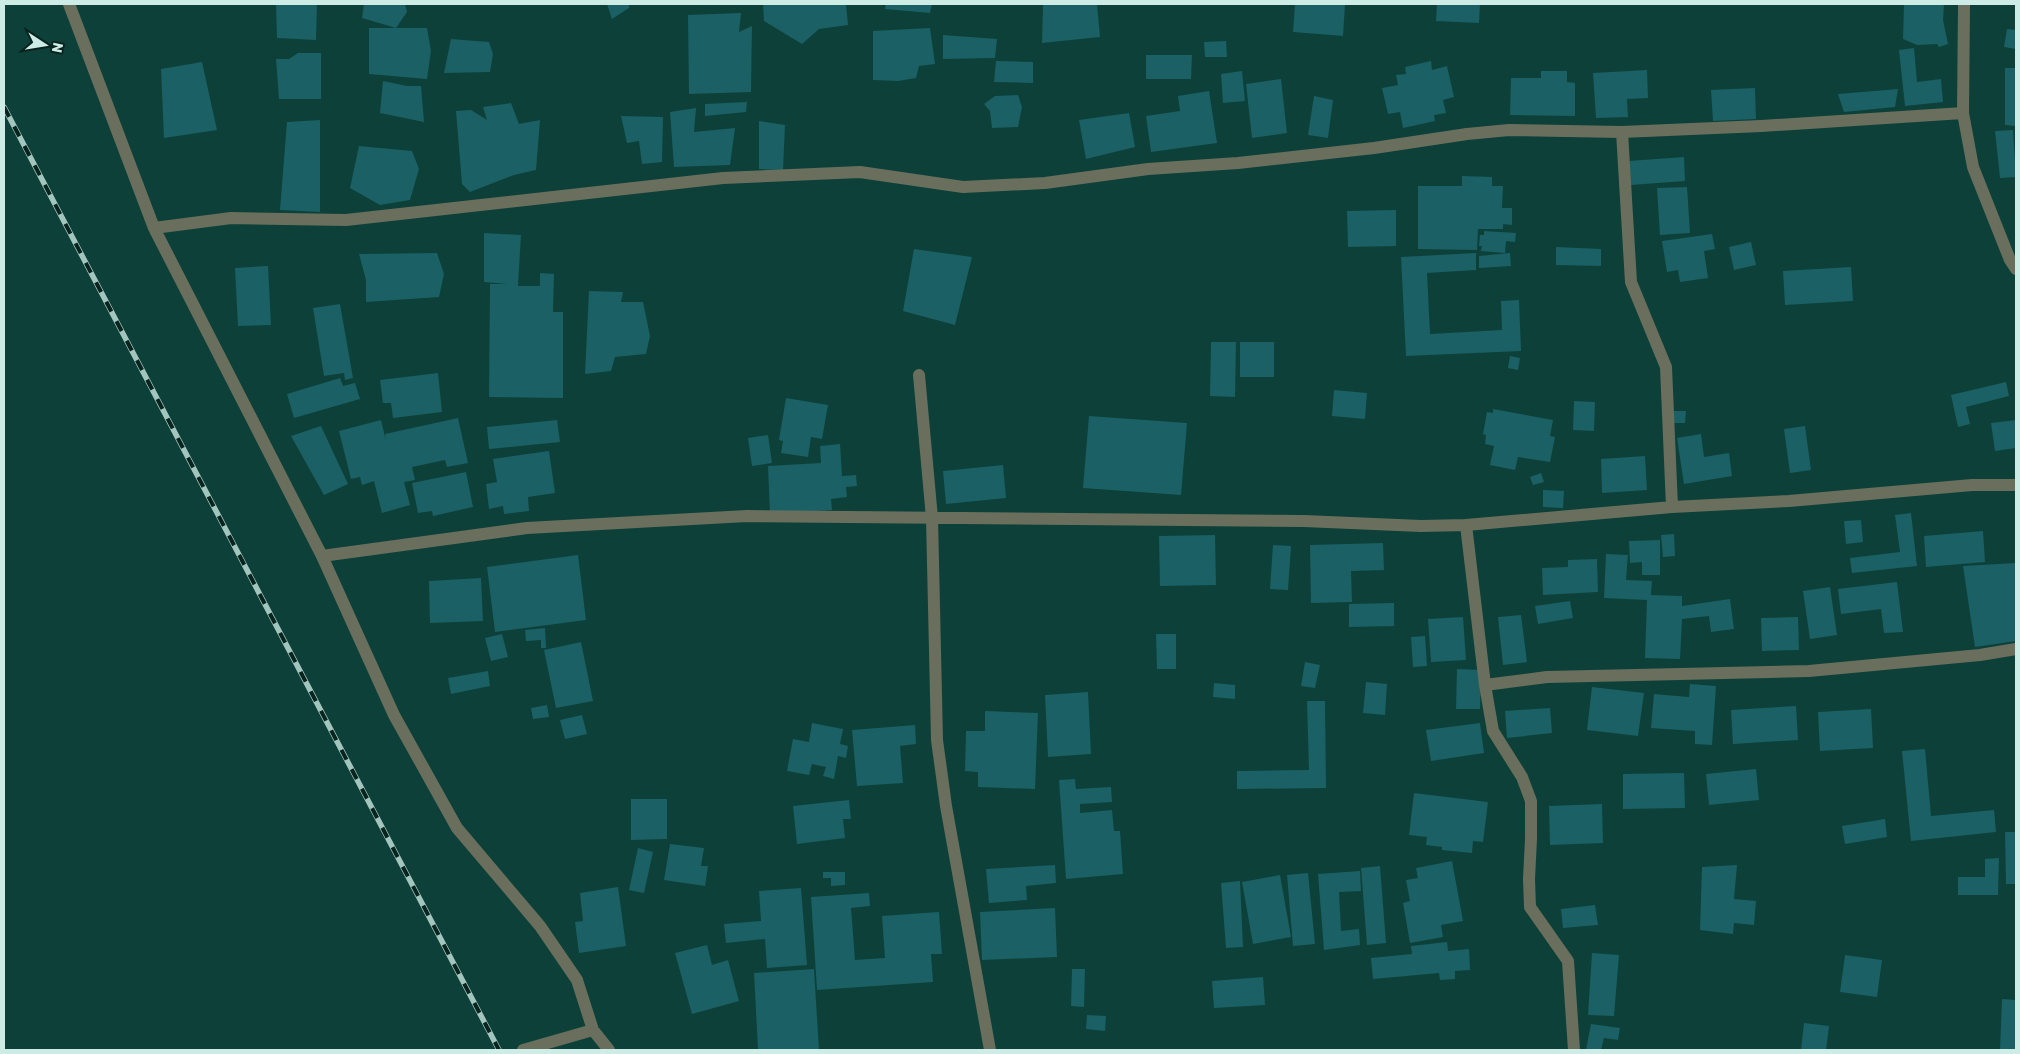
<svg xmlns="http://www.w3.org/2000/svg" width="2020" height="1054" font-family="Rubik,sans-serif">
	<style>
		.building { fill: #1a6064 }
		.lines { fill: none; stroke-linecap: round; stroke-linejoin: round }
		.street { stroke: #696f5c; stroke-width: 12 }
		.rail-casing { stroke: #a2c5be; stroke-width: 5.5 }
		.rail { stroke: #09241f; stroke-width: 4; stroke-dasharray: 11; stroke-linecap: butt }
	</style>
	<rect width="100%" height="100%" fill="#0d4039"/>
	<path class="building" d="M276 4H317L316 40 277 38Z
		M364 4H405L407 12 396 28H427L431 51 427 79 369 74V28H396L362 18Z
		M607 4H629V8L612 19Z
		M763 4H846L848 25 819 29 802 44 764 21Z
		M886 4H932L930 13 885 9Z
		M1054 4H1097L1100 37 1042 43 1043 5Z
		M1295 4H1345L1343 36 1293 32Z
		M1437 4H1480L1479 23 1436 21Z
		M1904 4H1944L1943 20 1948 44 1939 47 1937 44 1917 45 1903 39Z
		M741 13 739 32 752 26 751 92 689 94 688 15Z
		M930 28 935 64 919 66 916 78 898 81 873 80V31Z
		M2007 29 2016 30V49L2004 47Z
		M943 35 997 39 995 58 943 59Z
		M451 39 489 42 493 54 490 72 444 73Z
		M1226 41 1227 57H1205L1204 42Z
		M1914 48 1917 82 1941 79 1943 102 1905 106 1899 50Z
		M298 53H321V99H279L276 59H289Z
		M1146 55H1192L1191 79H1146Z
		M996 61 1033 62V83L994 82Z
		M1431 61 1432 70 1447 66 1454 97 1443 100 1446 113 1434 115 1435 121 1403 128 1400 112 1388 114 1382 88 1398 85 1396 75 1406 74 1405 67Z
		M202 62 217 130 164 138 161 69Z
		M2005 68H2016V126L2005 125Z
		M1647 70 1648 98 1627 99 1628 117 1596 118 1593 73Z
		M1242 71 1245 101 1223 103 1221 74Z
		M1541 71H1567V82L1575 83V116L1510 115 1511 78H1541Z
		M1281 79 1287 133 1252 138 1246 84Z
		M383 81 407 86H421L424 122 380 113Z
		M1755 88 1756 119 1713 121 1711 90Z
		M1898 89 1895 107 1844 112 1838 94Z
		M1209 91 1217 143 1151 152 1146 116 1180 111 1178 96Z
		M1018 95 1022 107 1018 127 992 128 990 111 984 104 995 96Z
		M1314 96 1333 100 1328 138 1308 135Z
		M747 102 746 112 705 116V104Z
		M511 103 519 124 540 120 536 170 514 175 470 192 462 184 456 111 471 110 487 120 483 107Z
		M696 108 694 132 735 128 730 165 674 167 670 112Z
		M1129 113 1135 147 1086 159 1079 120Z
		M621 116 663 117 662 162 642 164 639 141 627 143Z
		M320 120V212L280 210 287 122Z
		M759 121 785 125 783 170 759 169Z
		M2013 130 2016 177 2000 178 1995 131Z
		M359 146 412 151 419 169 410 200 380 205 350 188Z
		M1684 157 1685 181 1631 185 1629 161Z
		M1462 176 1492 177V186H1503L1502 208H1512V225L1503 224V229H1478L1477 250 1418 249V186H1462Z
		M1687 187 1690 233 1660 235 1657 188Z
		M1396 210V246L1348 247 1347 211Z
		M1484 231 1516 233 1515 242 1506 241 1505 253 1481 251 1482 246H1479L1480 235H1484Z
		M484 233 521 235 518 286H540V273L554 274 553 312H563V398L489 397 490 284H507L484 282Z
		M1712 234 1715 249 1704 251 1708 278 1680 282 1678 270 1667 272 1662 241Z
		M1751 242 1756 265 1734 270 1729 247Z
		M1556 247 1601 249V266L1556 265Z
		M914 249 972 257 955 325 903 311Z
		M437 253 444 274 439 297 366 302V280L359 254Z
		M1476 253V270L1427 273 1430 334 1502 330 1501 301 1519 300 1521 351 1406 356 1401 257Z
		M1510 253 1511 266 1479 268V256Z
		M268 266 271 325 238 326 235 268Z
		M1851 267 1853 301 1785 305 1783 271Z
		M589 291 623 292 621 302H643L650 336 646 354 615 357 611 371 585 374Z
		M340 304 353 378 345 380 344 373 324 376 313 308Z
		M1211 342H1236L1235 397 1210 396Z
		M1240 342H1274V377H1240Z
		M1510 356 1520 358 1518 370 1508 368Z
		M438 373 442 412 393 418 391 403H383L380 380Z
		M340 378 343 386 355 383 360 399 294 418 287 394Z
		M2006 382 2009 396 1966 407 1970 424 1958 427 1951 395Z
		M1334 390 1367 393 1365 419 1332 416Z
		M786 398 828 405 822 439 811 437 808 457 781 453 783 441 779 440Z
		M1574 401 1595 402 1594 431 1573 430Z
		M1493 409 1553 420 1550 436 1555 437 1550 462 1518 457 1515 470 1490 465 1494 446 1485 444 1486 435 1483 434 1487 412 1493 413Z
		M1673 411H1686L1685 423H1673Z
		M1089 416 1187 423 1181 495 1083 488Z
		M458 418 468 463 447 467 445 460 412 467 415 480 404 482 410 505 382 513 374 481 362 485 360 477 351 479 339 431 381 420 386 441 385 434Z
		M557 420 560 442 489 449 487 427Z
		M2016 420V448L1995 451 1991 423Z
		M321 426 348 484 324 495 291 436Z
		M1805 426 1811 470 1790 473 1784 429Z
		M1701 434 1704 457 1729 453 1732 476 1684 484 1677 438Z
		M768 435 772 463 752 466 748 438Z
		M840 444 842 476 856 475 857 486 846 487 847 497 831 499 832 510 770 514 768 466 821 463 820 446Z
		M549 451 555 493 528 497 529 511 504 514 503 506 489 509 486 484 497 482 493 459Z
		M1645 456 1647 490 1602 493 1601 459Z
		M1003 465 1006 498 946 504 943 471Z
		M466 472 473 507 433 516 432 511 418 513 412 483Z
		M1541 473 1544 482 1533 485 1530 477Z
		M1543 490 1564 491 1563 508 1543 507Z
		M1911 513 1917 566 1852 573 1850 558 1900 552 1895 515Z
		M1861 520 1863 542 1846 544 1844 521Z
		M1983 531 1985 562 1926 567 1924 536Z
		M1674 534 1675 556 1663 557 1661 535Z
		M1215 535 1216 585 1160 586 1159 536Z
		M1660 540V575H1642V562L1630 563 1629 541Z
		M1383 543 1384 570 1351 571 1352 602 1311 603 1310 545Z
		M1273 545 1291 546 1288 590 1270 589Z
		M1606 554 1628 555 1626 580 1652 581 1651 595 1682 596V606L1730 599 1734 629 1711 632 1709 616 1682 619 1680 659 1645 658 1647 600 1604 598Z
		M578 555 586 620 495 632 487 567Z
		M1597 559 1598 592 1543 595 1542 568 1568 567V560Z
		M2016 563V641L1975 647 1963 566Z
		M481 578 483 621 430 623 429 581Z
		M1897 582 1903 632 1884 633 1881 609 1841 614 1838 589Z
		M1830 587 1837 635 1810 639 1803 591Z
		M1570 601 1573 618 1538 624 1535 606Z
		M1394 603V626L1349 627V604Z
		M1521 615 1527 662 1503 665 1498 617Z
		M1463 617 1466 660 1431 662 1428 619Z
		M1798 617 1799 650 1762 651 1761 618Z
		M545 628 546 648H541V640L526 641 525 630Z
		M502 634 508 657 491 661 485 638Z
		M1156 634H1176V669H1157Z
		M1425 636 1427 666 1413 667 1411 637Z
		M581 642 593 701 556 708 544 650Z
		M1305 662 1320 665 1315 688 1301 686Z
		M1457 669 1481 670 1480 709H1456Z
		M488 671 490 686 451 694 448 678Z
		M1366 682 1387 684 1385 715 1363 713Z
		M1214 683 1235 685V699L1213 697Z
		M1690 684 1716 686 1712 745 1695 744V731L1651 728 1654 694 1689 697Z
		M1592 687 1644 693 1638 736 1587 730Z
		M1088 692 1091 754 1048 757 1045 695Z
		M1307 701H1325L1326 788 1237 789V771L1309 770Z
		M547 705 549 717 533 719 531 708Z
		M1796 706 1798 740 1733 744 1731 710Z
		M1550 708 1552 733 1507 738 1505 711Z
		M1871 709 1873 748 1820 751 1818 712Z
		M985 711 1038 713 1035 789 978 787V772L965 771 966 731H985Z
		M582 715 587 734 565 739 560 720Z
		M812 723 843 729 840 744 848 746 846 758 838 756 834 779 823 776 826 767 812 764 809 775 787 771 793 739 809 742Z
		M1480 723 1484 753 1431 761 1426 730Z
		M915 725 916 744 900 746 903 783 857 786 852 730Z
		M1925 749 1931 816 1994 810 1996 832 1911 841 1902 751Z
		M1756 769 1759 800 1709 805 1706 774Z
		M1684 773 1685 808 1623 809V774Z
		M1075 779 1076 789 1111 787 1112 802 1080 804V813L1112 810 1114 831H1120L1123 874 1066 879 1059 780Z
		M1414 793 1488 802 1483 842 1473 841 1472 853 1442 850V847L1426 845 1427 837 1409 835Z
		M631 799H667V839L631 840Z
		M849 800 851 819H843L845 838 797 844 793 806Z
		M1602 804 1603 843 1550 845 1549 806Z
		M1885 819 1887 837 1845 844 1842 826Z
		M2005 832H2016V884H2006Z
		M670 844 704 848 701 866H708L705 886 664 880Z
		M638 848 653 852 644 893 629 890Z
		M1999 858 1998 895H1958V877H1985V859Z
		M1452 861 1463 921 1441 925 1443 937 1410 943 1403 903 1410 901 1406 880 1418 878 1416 868Z
		M1055 865 1056 883 1026 886 1027 900 989 903 986 869Z
		M1737 865 1734 899 1756 901 1754 925 1734 923 1733 934 1700 930 1702 867Z
		M1380 866 1386 943 1367 945 1361 868Z
		M1360 871 1361 891 1339 892 1341 931 1359 929 1360 945 1324 950 1318 874Z
		M823 872H845V885L831 886V878H823Z
		M1308 873 1315 944 1293 946 1287 875Z
		M1280 875 1291 937 1253 944 1242 882Z
		M1240 881 1243 947 1226 948 1221 883Z
		M618 887 626 946 579 953 575 922 583 921 580 893Z
		M801 888 807 965 767 968 765 939 726 943 724 924 761 921 759 891Z
		M869 893 870 906 851 908 855 960 885 958 882 916 939 912 942 954H931L933 982 817 990 811 897Z
		M1595 905 1598 925 1563 928 1561 909Z
		M1055 908 1057 957 982 960 980 912Z
		M1447 942 1448 951 1469 949 1470 970 1455 971V979L1440 980 1439 973 1373 979 1371 958 1412 954 1411 946Z
		M707 945 712 965 728 960 739 1001 692 1014 675 953Z
		M1592 953 1619 955 1614 1016 1588 1015Z
		M1845 955 1882 960 1877 997 1840 992Z
		M814 969 819 1050H758L754 973Z
		M1072 969H1085L1084 1007 1071 1006Z
		M1263 977 1265 1005 1214 1008 1212 981Z
		M2002 999 2016 1000V1050H2000Z
		M1087 1015 1106 1016 1105 1031 1086 1029Z
		M1804 1023 1829 1026 1826 1050H1801Z
		M1591 1024 1620 1028 1618 1040 1604 1038 1601 1050H1586Z"/>
	<g class="lines">
		<path class="street" d="M69 4 154 228 322 556 394 715 457 828 540 926 577 980 593 1030 609 1050
			M1964 4 1963 113 1973 167 2010 260 2016 269
			M1622 132 1631 282 1666 367 1672 507
			M154 228 231 218 346 220 723 178 860 172 963 187 1045 183 1148 169 1238 163 1374 148 1467 134 1509 130 1622 132 1761 126 1963 113
			M919 375 932 518 937 740 946 806 990 1050
			M1466 525 1485 685 1493 731 1522 777 1531 801V839L1529 879 1530 907 1568 961 1574 1050
			M322 556 527 528 747 516 1304 521 1421 526 1466 525 1672 507 1789 501 1972 485H2016
			M1485 685 1547 677 1809 671 1980 655 2016 649
			M523 1050 593 1030"/>
		<defs>
			<path id="rail" d="M4 107 499 1050"/>
		</defs>
		<use href="#rail" class="rail-casing"/>
		<use href="#rail" class="rail"/>
	</g>
	<rect width="2020" height="1054" fill="none" stroke="#cdece5" stroke-width="10"/>
	<g transform="translate(45 45) rotate(102)" stroke="#09241f" stroke-width="4" paint-order="stroke">
	<path d="M0-4L9 19L0 12L-9 19Z" fill="#cdece5"/>
	<text y="-8" font-size="14" font-weight="bold" text-anchor="middle" fill="#cdece5">N</text>
	</g>
</svg>
